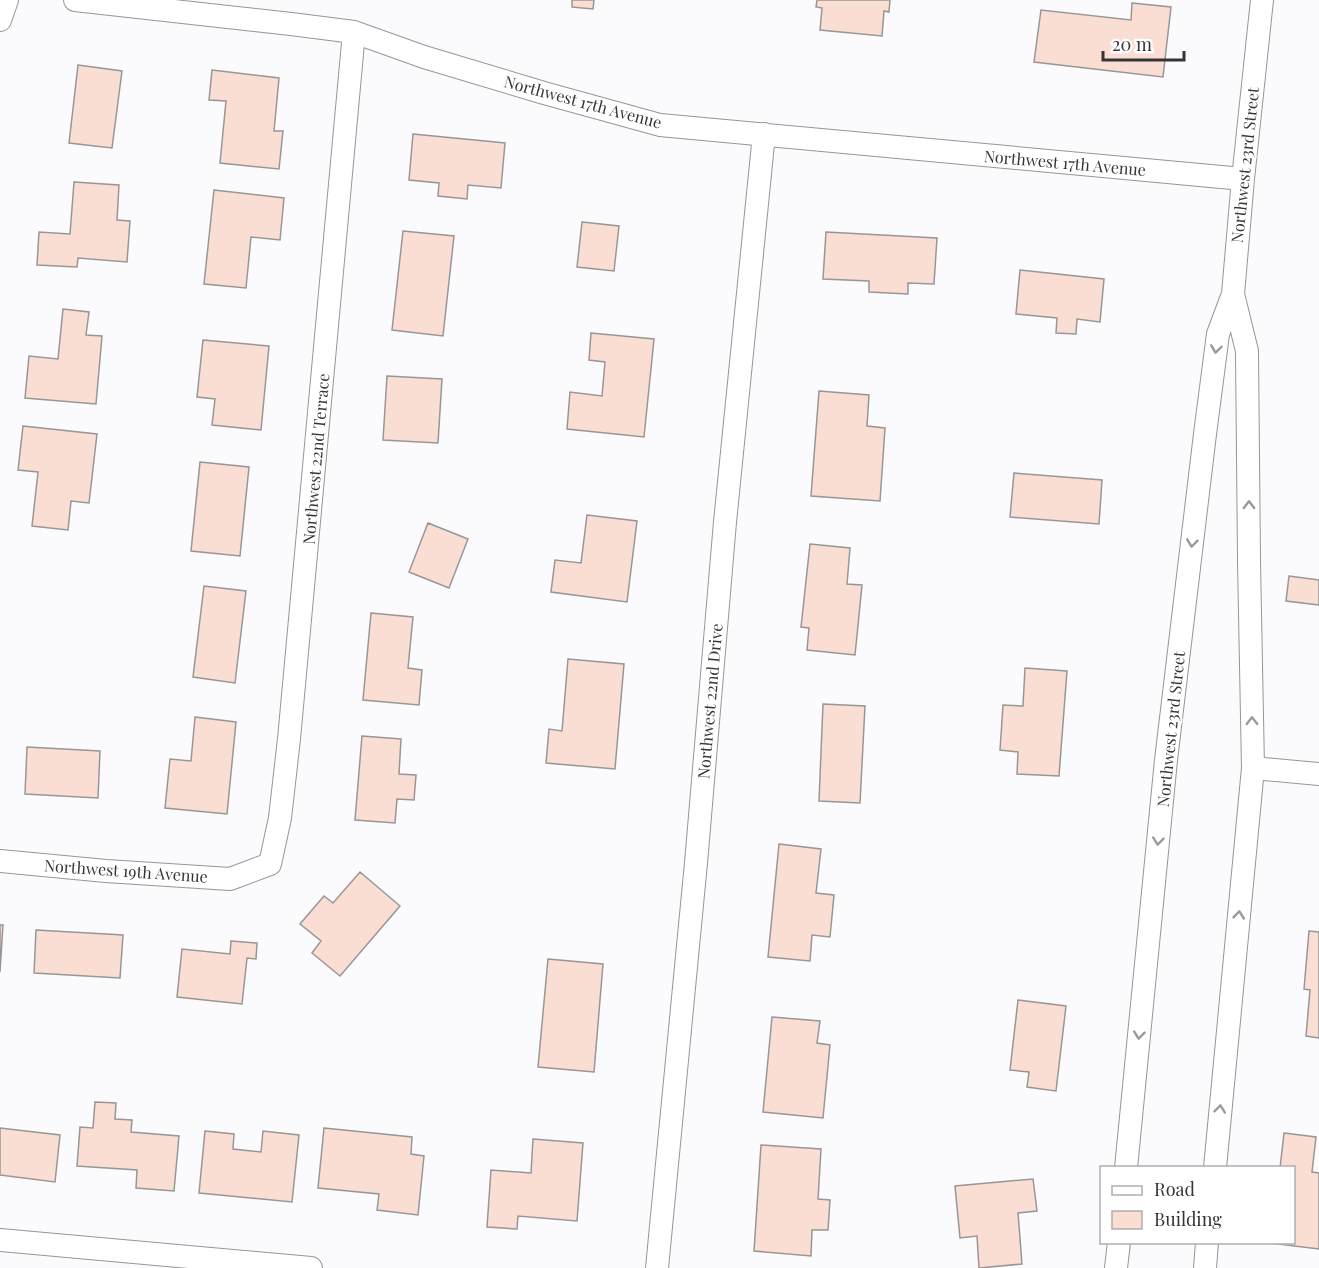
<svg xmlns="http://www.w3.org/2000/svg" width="1319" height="1268" font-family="'Playfair Display',serif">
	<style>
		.building { fill: #faded4; stroke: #989796; stroke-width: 1.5 }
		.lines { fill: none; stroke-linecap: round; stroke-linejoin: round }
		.street-casing { stroke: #969697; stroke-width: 24 }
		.street { stroke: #fff; stroke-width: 22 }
		.oneway { stroke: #9a9a9a }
		.labels { text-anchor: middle; stroke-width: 4.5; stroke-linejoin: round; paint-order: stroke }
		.street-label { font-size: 16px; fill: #353536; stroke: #fff }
	</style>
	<rect width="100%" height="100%" fill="#fbfbfd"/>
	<path class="building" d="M572 0H594L593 9 572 7Z
		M817 0H890L889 12 884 11 882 36 820 30 822 8 816 7Z
		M1132 3 1171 7 1163 77 1034 62 1041 10 1131 20Z
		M78 65 122 71 112 148 69 143Z
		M212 70 279 78 274 131H283L279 169 220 163 226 101 209 100Z
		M413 134 505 143 501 188 468 185 467 199 438 196 439 183 409 180Z
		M74 182 119 185 117 220 130 221 127 262 78 258 77 267 37 265 39 232 70 234Z
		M214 190 284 198 280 240 251 237 246 288 204 284Z
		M582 222 619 226 614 271 577 267Z
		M403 231 454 236 443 336 392 330Z
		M826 232 937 238 934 284 908 283V294L869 292V281L823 279Z
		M1020 270 1104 279 1100 322 1077 319 1076 334 1056 333 1057 318 1016 314Z
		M63 309 89 312 86 335 102 336 96 404 25 398 29 356 58 359Z
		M591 333 654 339 644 437 567 429 570 392 602 396 605 362 589 360Z
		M203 340 269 346 261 430 212 425 215 399 197 397Z
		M387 376 442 379 438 443 383 440Z
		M819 391 869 395 867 426 885 428 880 501 811 496Z
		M23 426 97 434 89 503 71 501 68 530 32 526 38 472 18 470Z
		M200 462 249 467 240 556 191 551Z
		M1014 473 1102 480 1099 524 1010 517Z
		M587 515 637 521 627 602 551 592 555 560 581 563Z
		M428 523 468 539 449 588 409 572Z
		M810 544 850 548 847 584 862 585 855 655 807 650 809 628 801 627Z
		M1289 576 1319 580V605L1286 601Z
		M204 586 246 591 235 683 193 677Z
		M371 613 413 617 408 668 422 670 419 705 363 700Z
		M568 659 624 664 615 769 546 763 549 729 562 731Z
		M1025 668 1067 671 1059 776 1017 774 1018 752 1000 750 1003 705 1023 706Z
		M823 704 865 706 860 803 819 801Z
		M195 717 236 722 227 814 165 808 170 759 191 761Z
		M362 736 401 739 399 774 416 775 414 800 397 799 395 823 355 820Z
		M27 747 100 751 98 798 25 794Z
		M779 844 821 849 816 893 834 895 830 937 812 935 810 961 768 957Z
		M360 872 400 906 340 976 312 953 321 941 300 924 324 896 333 903Z
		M0 925H3L0 972Z
		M36 930 123 935 120 978 34 973Z
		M1309 931 1319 932V1038L1306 1036 1310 990 1304 989Z
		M231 941 257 943 256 959 247 958 242 1004 177 997 182 949 230 954Z
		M548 959 603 964 594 1072 538 1067Z
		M1018 1000 1066 1006 1056 1091 1027 1087 1029 1072 1010 1070Z
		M772 1017 820 1021 817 1043 830 1045 823 1118 763 1112Z
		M95 1102 116 1103 115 1119 132 1120 131 1132 179 1136 174 1191 136 1188 137 1170 77 1166 80 1127 93 1128Z
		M0 1128 60 1135 55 1182 0 1175Z
		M324 1128 412 1137 411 1154 424 1156 418 1215 377 1210 379 1194 318 1188Z
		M205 1131 234 1134 233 1149 261 1152 263 1131 299 1135 292 1202 199 1193Z
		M1284 1133 1316 1137 1312 1172 1319 1173V1249L1270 1243 1294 1242V1168H1280Z
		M533 1139 583 1143 577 1221 518 1216 517 1229 487 1227 491 1170 531 1173Z
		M761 1145 821 1149 818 1199 830 1200 828 1230H812L811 1256 754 1251Z
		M1033 1179 1037 1211 1018 1213 1022 1264 979 1268 977 1236 960 1238 955 1186Z"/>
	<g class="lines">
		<defs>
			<path id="street" d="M75 0 291 24 354 32 424 57 544 93 660 125 1243 179
				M0 20 7 0
				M1253 768 1319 774
				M0 861 106 871 230 879 270 864 280 818 289 739 354 32
				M1126 1168 1166 760 1205 434 1218 334 1233 294 1243 179 1262 0
				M1215 1168 1253 768 1249 561 1247 351 1233 294
				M0 1240 311 1268
				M657 1268 696 863 725 522 764 134
				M1116 1268 1119 1242
				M1205 1268 1207 1242"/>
		</defs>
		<use href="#street" class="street-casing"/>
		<use href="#street" class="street"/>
	</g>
	<defs><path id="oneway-chevron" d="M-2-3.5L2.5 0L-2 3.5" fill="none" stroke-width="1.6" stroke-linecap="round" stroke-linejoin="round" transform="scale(1.5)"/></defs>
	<g class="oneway">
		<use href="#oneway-chevron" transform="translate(1216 349) rotate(98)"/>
		<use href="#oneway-chevron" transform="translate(1249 505) rotate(-90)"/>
		<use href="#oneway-chevron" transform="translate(1192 543) rotate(97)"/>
		<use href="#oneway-chevron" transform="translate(1252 721) rotate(-91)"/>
		<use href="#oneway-chevron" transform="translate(1158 841) rotate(96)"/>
		<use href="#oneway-chevron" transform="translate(1239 915) rotate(-84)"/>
		<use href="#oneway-chevron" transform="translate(1139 1035) rotate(96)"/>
		<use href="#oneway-chevron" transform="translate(1220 1109) rotate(-84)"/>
	</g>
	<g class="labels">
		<g class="street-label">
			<text transform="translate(583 102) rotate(15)" y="6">Northwest 17th Avenue</text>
			<text transform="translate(1065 163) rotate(5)" y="6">Northwest 17th Avenue</text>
			<text transform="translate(1245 165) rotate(-84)" y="6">Northwest 23rd Street</text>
			<text transform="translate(316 459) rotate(-85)" y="6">Northwest 22nd Terrace</text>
			<text transform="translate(710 701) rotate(-85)" y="6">Northwest 22nd Drive</text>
			<text transform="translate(1171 729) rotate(-84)" y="6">Northwest 23rd Street</text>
			<text transform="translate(126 871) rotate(4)" y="6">Northwest 19th Avenue</text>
		</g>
	</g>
	<rect x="1100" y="1166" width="195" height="78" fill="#ffffff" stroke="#aeaeaf" stroke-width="1.5"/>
	<rect x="1112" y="1186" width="30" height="9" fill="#ffffff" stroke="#aeaeaf" stroke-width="1.5"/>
	<text x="1154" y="1196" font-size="18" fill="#353536">Road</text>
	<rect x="1112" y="1211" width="30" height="18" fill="#faded4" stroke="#aeaeaf" stroke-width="1.5"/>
	<text x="1154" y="1226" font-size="18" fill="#353536">Building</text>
	<path d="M1103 51v9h81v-9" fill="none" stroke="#353536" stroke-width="3"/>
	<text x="1112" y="51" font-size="18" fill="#353536" stroke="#ffffff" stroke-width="4.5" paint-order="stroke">20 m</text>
</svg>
